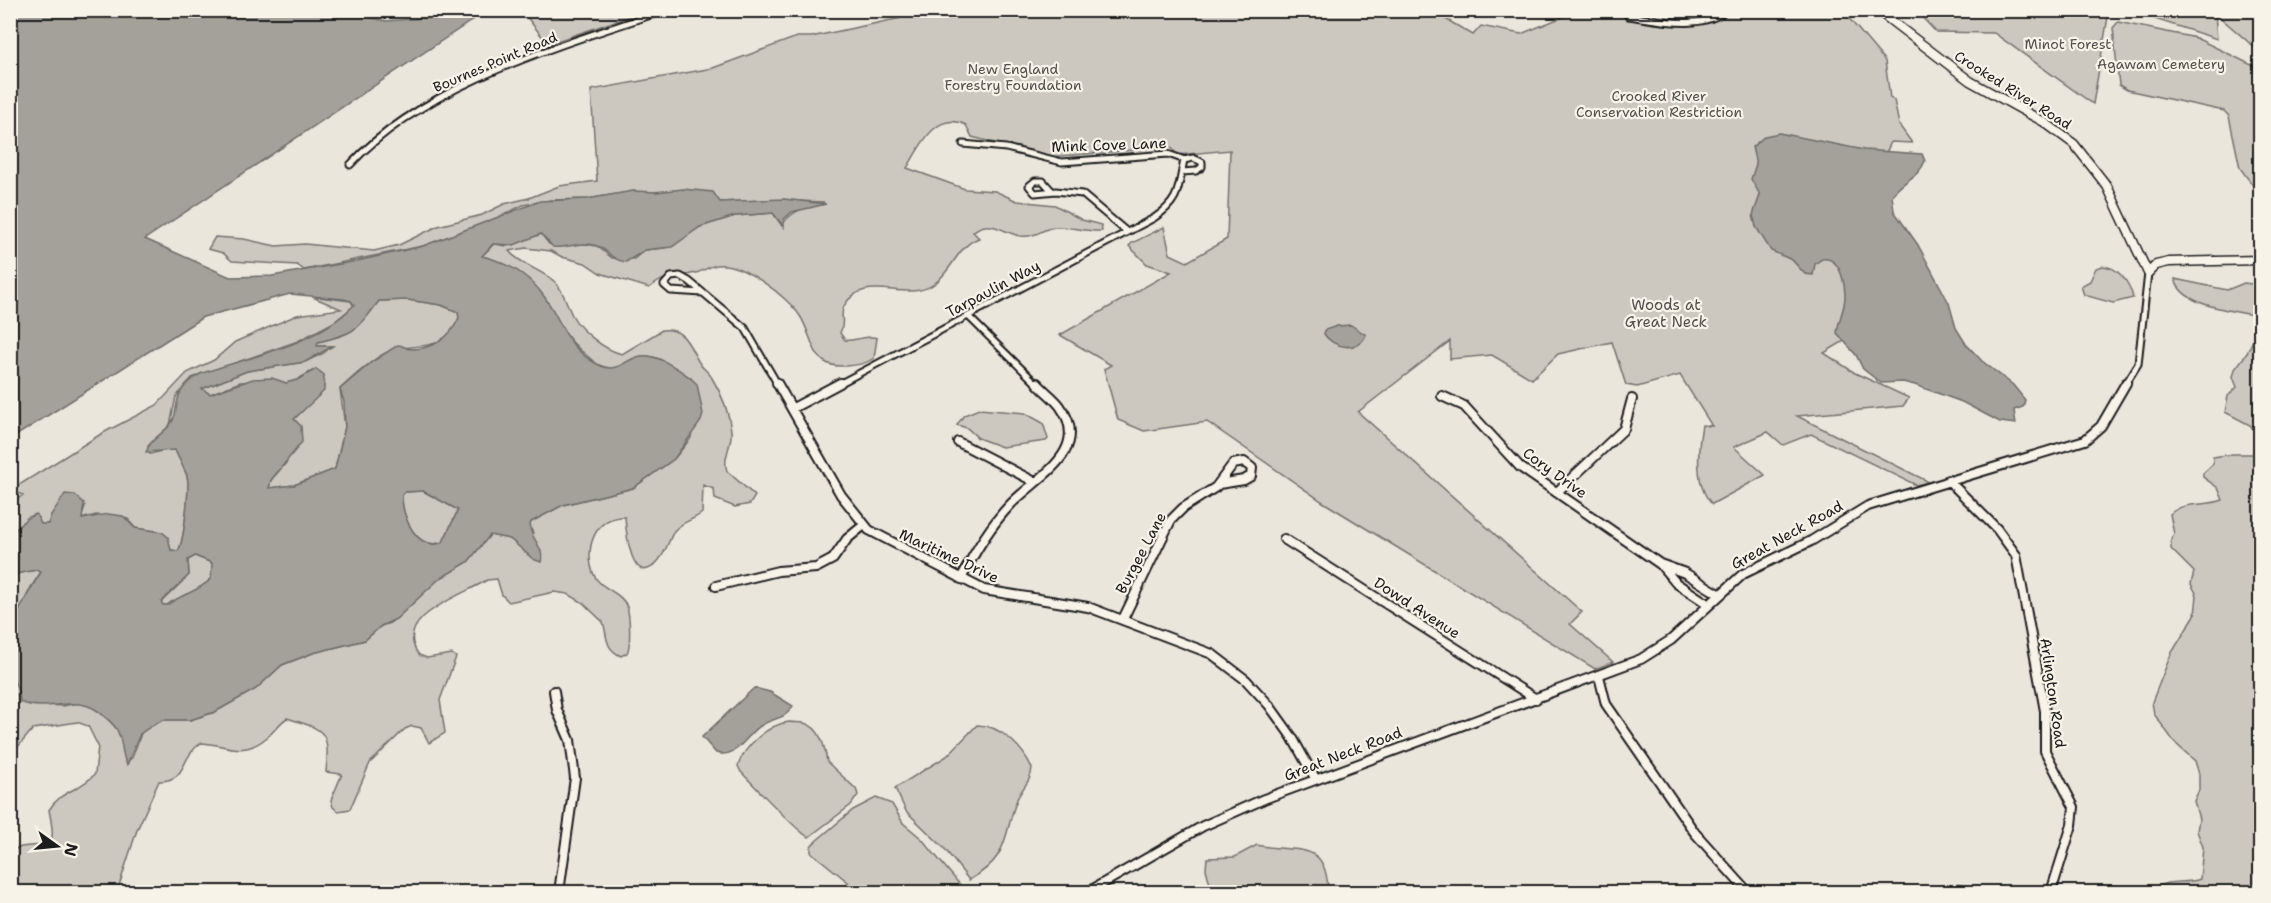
<svg xmlns="http://www.w3.org/2000/svg" width="2271" height="903" font-family="'Shantell Sans',sans-serif">
	<style>
		.green { fill: #ccc8c0; stroke: #74726e; stroke-width: 1.5 }
		.water { fill: #a3a19a; stroke: #6d6c68; stroke-width: 1.5; fill-rule: evenodd }
		.lines { fill: none; stroke-linecap: round; stroke-linejoin: round }
		.street-far1-casing { stroke: #1c1c1c; stroke-width: 9 }
		.street-casing { stroke: #1c1c1c; stroke-width: 12 }
		.secondary-casing { stroke: #1c1c1c; stroke-width: 11 }
		.street-far1 { stroke: #f7f3e8; stroke-width: 5 }
		.street { stroke: #f7f3e8; stroke-width: 8 }
		.secondary { stroke: #f7f3e8; stroke-width: 8 }
		.labels { text-anchor: middle; stroke-width: 4.5; stroke-linejoin: round; paint-order: stroke }
		.far-park-label { font-size: 14px; fill: #51504d; stroke: #f7f3e8 }
		.far-street-label { font-size: 14px; fill: #1c1c1c; stroke: #f7f3e8 }
		.street-label { font-size: 15px; fill: #1c1c1c; stroke: #f7f3e8 }
		.park-label { font-size: 15px; fill: #51504d; stroke: #f7f3e8 }
	</style>
	<rect width="100%" height="100%" fill="#eae6dc"/>
	<filter id="ink" filterUnits="userSpaceOnUse"><feTurbulence type="fractalNoise" baseFrequency=".0167" numOctaves="2"/><feDisplacementMap in="SourceGraphic" scale="12" xChannelSelector="R" yChannelSelector="G"/><feConvolveMatrix kernelMatrix="1 2 1 2 8 2 1 2 1" color-interpolation-filters="sRGB"/></filter>
	<g filter="url(#ink)">
		<path class="green" d="M1430 10 1473 35 1481 26 1521 34 1575 12 1610 14 1613 10H1842L1885 61 1890 98 1894 100 1899 125 1912 143 1891 142 1879 168 1889 314 1824 353 1855 373 1909 398 1903 406 1797 416 1929 482 1916 485 1811 434 1783 445 1768 432 1734 447 1765 475 1712 504C1694 486 1698 448 1702 425L1712 426 1680 375 1637 387 1626 385 1612 342 1558 354 1532 379 1492 355 1450 359V341L1358 412 1582 612 1570 624 1613 662 1595 669 1323 502 1207 422 1144 431 1118 420 1104 369 1111 365 1060 335 1171 272 1147 264 1129 246 1132 243 1164 227 1170 254 1187 262 1227 239 1230 150 1177 155 1171 147 1049 157 972 137 966 125C935 110 920 147 907 168L965 189 995 191 1017 201 1055 205 1082 220 1101 225 1102 231C1086 232 1071 226 1056 227 1042 228 1037 238 1020 236 1004 233 988 217 973 232L979 238C957 246 953 270 934 284 907 304 864 271 844 306 839 315 846 322 840 333L845 340C856 342 866 334 877 338L874 358C865 365 855 365 844 366 810 368 814 337 800 316 788 297 741 261 717 265 710 266 703 271 696 273 672 279 671 272 649 288L600 273 585 263 562 257 551 251 526 248 509 251C519 264 542 270 555 282 564 291 566 303 572 315 580 330 604 350 622 354L662 330C686 327 690 349 700 364 703 369 709 372 712 378 721 393 729 412 731 430 733 445 722 457 727 471L755 496 750 504 735 507 715 499 714 489 703 485 702 513C694 520 681 522 674 531 670 537 667 550 659 560 632 593 626 532 625 517 595 515 583 550 594 575 600 589 622 592 627 607 630 616 631 646 627 653L621 656C604 648 608 637 603 622L582 602 568 594 554 592 509 602 502 595 497 579 487 580C464 595 390 617 419 655L427 658 452 654 456 657 440 700 445 733 429 743 421 728 412 726 405 729 370 763 350 809 338 811 333 807 331 800 342 774 326 772C330 730 325 730 287 718 279 723 274 732 266 738 242 758 226 744 201 743 179 758 188 781 159 781L137 830 117 892H11V850C43 837 60 862 49 810 61 790 80 791 95 774L98 746 88 726 77 722 33 729 11 755 10 669 20 692 30 704 63 706 83 702 99 709 117 729 123 742 125 762 132 758 142 731 163 720H190L215 712 256 689 282 665 313 653 365 640 381 626 390 623 439 579 468 562 490 535 510 539 518 545 533 533 529 525 531 522 563 505 633 488 674 459 691 438V378C676 370 661 355 643 356 628 356 619 375 600 366 595 363 590 358 585 354 543 320 544 271 482 256L494 244 506 246 541 234 549 244 561 247 578 243 597 246 612 258 634 259 645 250 665 248 700 227 735 216 773 213 782 226C790 210 806 208 824 202L769 200 720 202 672 191 624 193 587 199 550 200 523 205 483 225 423 246 304 270 297 265 232 261 223 253 208 249 215 237 244 239 276 246 305 244 374 251 399 245 438 226 482 215 504 204 529 198 559 186 597 181 591 90 713 68 797 37H811L901 18 905 11Z
			M522 11H645L548 44Z
			M1916 11H2109L2093 104 1994 33 1936 32Z
			M2130 11H2260V52L2215 13 2217 39Z
			M2118 22 2196 38 2260 69V195L2240 168 2229 116 2224 111 2127 90 2119 85 2113 28Z
			M2102 266C2118 266 2130 283 2133 298L2113 303 2084 295 2081 286 2090 281 2096 268Z
			M2175 279 2227 290 2244 283 2260 285V317C2237 310 2182 308 2175 279Z
			M318 297 351 301 354 306 334 322 298 341 192 378 176 397 170 425 148 446 150 454 165 450H175C177 455 186 471 187 476 190 486 184 542 178 551L171 550 156 531 135 528 128 519 96 515 81 519 85 506 51 515 48 524H41L38 518 11 534V504L23 495 15 492 19 485 101 434 157 405 187 373 214 360 235 342 297 315 341 309 315 298Z
			M408 300 441 305 458 312 459 318C441 357 418 340 388 352 374 357 352 378 340 389L345 427 335 469 294 485 269 488 271 480 287 462 294 419 304 409 324 375 316 369 297 380 286 383 276 380 240 382 210 394 201 389 247 371 305 362 324 353 331 346H316L318 342C356 334 357 329 379 301Z
			M2260 325V437L2250 425 2225 412 2228 396 2237 387 2233 377 2235 369 2247 353Z
			M979 409 1025 413 1043 423 1048 439 1046 441 1002 447 978 438 967 428 957 425 964 415Z
			M2233 454H2260V830C2247 850 2261 870 2260 892H2159L2155 888C2169 878 2185 885 2200 879L2203 847 2197 831 2199 819 2194 801 2199 790V774L2195 761 2175 743 2154 714 2152 702 2171 654 2195 615 2197 595 2191 584 2194 572 2171 549V540L2174 534 2170 514C2185 500 2205 507 2223 500L2218 488 2203 477V473L2213 464V457Z
			M423 491 458 510 443 542C416 552 401 516 402 495L405 492Z
			M195 556 212 563 211 579C198 592 182 594 167 605H163L161 602 189 575 188 560Z
			M36 570 41 572 31 587 11 631V575Z
			M789 722C794 723 799 722 804 723 821 727 825 748 827 762L856 789 858 795 851 805 809 837C800 835 752 783 741 772L738 766C744 746 769 724 789 722Z
			M977 725C1001 725 1023 748 1032 768 1031 783 1020 789 1016 802 1003 838 1009 858 969 880L944 848 906 811 895 788 947 756Z
			M876 798 892 804 903 823 921 838 961 886 956 891 856 892 848 882 811 852V846L816 841 853 810Z
			M1257 845C1295 854 1327 837 1328 892H1212L1206 869 1207 858 1235 857Z"/>
		<path class="water" d="M335 10 386 21 437 17 429 11H486L145 239 230 277 272 276 357 261 423 246 540 201 587 199 633 191 656 192 683 189 713 192 720 202 784 199 826 204 792 212 784 219V227L773 213 735 216 700 227 672 247 645 250 626 262C610 260 609 250 597 246 581 240 569 249 553 247L541 234 514 245 493 244 482 256C506 262 528 274 543 295 563 321 565 348 599 365 618 375 627 357 642 356 658 354 686 373 697 384L703 414 701 421 674 459 633 488 563 505 531 522C526 535 546 547 541 562L533 559 510 539 490 535 468 562 439 579 396 619 381 626 365 640 313 653 282 665 256 689 215 712 190 720H163L153 725 140 734 127 765C121 754 123 741 117 730 114 724 108 720 104 716 77 690 53 715 20 702 20 690 12 680 10 667 6 629 21 604 41 572L36 570 11 575V534L27 518 36 514 41 524H48L51 515 65 494 75 495 84 503 82 519 108 514 123 516 135 528 162 532 168 537 171 550 178 551C184 543 190 486 187 476 186 472 177 455 175 450L146 452C150 440 161 435 169 426 183 410 167 393 200 374 251 356 315 346 354 305L351 301 343 299 290 294 203 317 11 439V11ZM408 300 441 305 458 312 459 318C450 338 433 349 411 349 405 349 404 345 398 345L373 361 340 389 344 402 345 427 335 469 294 485 269 488 271 480 302 442 301 426 294 419 324 391V375L316 369 297 380 286 383 272 378 253 379 210 394 202 389 247 371 305 362 333 346H317L318 342C356 333 357 330 379 301ZM423 491 458 510 443 542C417 553 401 516 402 495L405 492ZM195 556 212 563 211 579C198 592 182 594 167 605H163L161 602 189 575 188 560Z
			M1779 133 1864 150 1922 154 1925 161C1919 178 1901 181 1892 196L1894 211 1918 245 1949 303 1956 328 1966 344 1982 361 2013 385 2025 400 2023 407 2014 410 2016 424 2000 422 1962 402 1915 385 1903 382 1881 383 1863 369 1856 355 1837 333C1838 323 1842 314 1844 305 1847 290 1842 256 1822 259L1815 264 1813 275 1805 274 1792 260 1771 251 1756 227 1753 215 1760 195 1751 179 1756 164 1752 147 1765 136Z
			M1351 325 1366 335C1358 353 1333 348 1324 334L1325 330 1337 326Z
			M754 688 770 692 793 706C785 720 774 717 762 725 747 733 737 760 716 753L702 737Z"/>
		<g class="lines">
			<defs>
				<path id="street-far1" d="M1628 16C1659 20 1700 31 1727 10
					M963 144 1006 148 1062 162 1168 154 1185 160
					M350 165C425 83 562 45 666 10
					M1052 191 1043 181H1035L1029 186 1035 193 1056 191 1082 194 1127 232
					M703 293 671 291 664 285 671 277 680 276 689 281 745 328 778 385
					M969 317 1038 385
					M837 385 1154 218C1180 201 1178 189 1184 160L1193 158 1202 162V167L1196 171 1182 172
					M2125 385 2138 364 2148 273"/>
				<path id="street" d="M777 383 841 495 869 530 984 590 1088 607 1212 654 1246 680 1269 705 1292 737 1315 778
					M1442 396 1464 406 1520 467 1660 564 1676 583 1708 604
					M793 408 840 383
					M958 442 1035 482
					M1948 480 1997 529 2016 555 2045 711V751L2074 807 2072 825 2051 892
					M1557 492 1624 429 1632 399
					M1284 539 1536 699
					M1660 564 1685 573 1719 594
					M961 579C974 553 989 527 1010 505 1036 477 1093 452 1060 406 1054 398 1044 391 1037 383
					M716 586 778 571 816 568 833 559 847 539 864 525
					M1123 619 1171 520 1183 508 1216 487 1233 464 1244 462 1252 468 1251 476 1244 480 1219 484
					M1599 676 1606 704 1695 833 1748 892
					M554 691 557 710 570 740 575 778 559 892
					M1959 890 1963 892
					M1088 892 1203 826 1264 799 1641 659 1671 640 1743 574 1811 541 1868 506 2085 440 2101 426 2126 383"/>
				<path id="secondary" d="M1877 10 1970 81 2044 122 2074 144 2107 186 2148 273 2156 265 2169 262 2260 260"/>
			</defs>
			<use href="#street-far1" class="street-far1-casing"/>
			<use href="#street" class="street-casing"/>
			<use href="#secondary" class="secondary-casing"/>
			<use href="#street-far1" class="street-far1"/>
			<use href="#street" class="street"/>
			<use href="#secondary" class="secondary"/>
		</g>
	</g>
	<g class="labels">
		<g class="far-park-label">
			<text x="2068" y="49">Minot Forest</text>
			<text x="2161" y="69">Agawam Cemetery</text>
			<text x="1013" y="74">New England<tspan x="1013" dy="16">Forestry Foundation</tspan></text>
			<text x="1659" y="101">Crooked River<tspan x="1659" dy="16">Conservation Restriction</tspan></text>
		</g>
		<g class="far-street-label">
			<text transform="translate(495 62) rotate(-23)" y="5">Bournes Point Road</text>
			<text transform="translate(2013 90) rotate(32)" y="5">Crooked River Road</text>
		</g>
		<g class="street-label">
			<text transform="translate(1109 145) rotate(-2)" y="5">Mink Cove Lane</text>
			<text transform="translate(993 289) rotate(-28)" y="5">Tarpaulin Way</text>
			<text transform="translate(1555 473) rotate(36)" y="5">Cory Drive</text>
			<text transform="translate(1787 535) rotate(-29)" y="5">Great Neck Road</text>
			<text transform="translate(1141 553) rotate(-62)" y="5">Burgee Lane</text>
			<text transform="translate(949 556) rotate(25)" y="5">Maritime Drive</text>
			<text transform="translate(1417 608) rotate(33)" y="5">Dowd Avenue</text>
			<text transform="translate(2053 693) rotate(82)" y="5">Arlington Road</text>
			<text transform="translate(1343 754) rotate(-21)" y="5">Great Neck Road</text>
		</g>
		<g class="park-label">
			<text x="1666" y="310">Woods at<tspan x="1666" dy="17">Great Neck</tspan></text>
		</g>
	</g>
	<rect width="2271" height="903" fill="none" stroke="#f7f3e8" stroke-width="36"/>
	<rect x="18" y="18" width="2235" height="867" fill="none" stroke="#1c1c1c" stroke-width="2" filter="url(#ink)"/>
	<g transform="translate(57 846) rotate(105)" stroke="#f7f3e8" stroke-width="4.5" paint-order="stroke">
	<path d="M0-4.5L10 22L0 15L-10 22Z" fill="#1c1c1c"/>
	<text y="-9" font-size="16" font-weight="bold" text-anchor="middle" fill="#1c1c1c">N</text>
	</g>
</svg>
